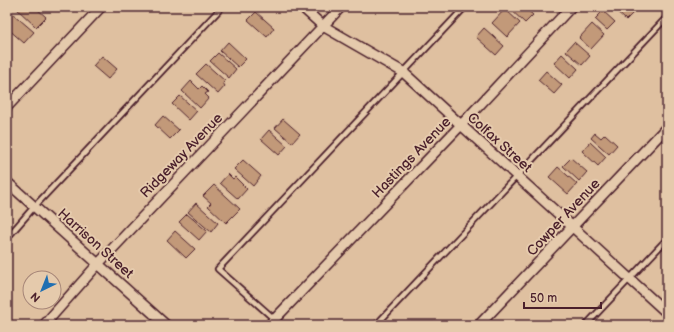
<svg xmlns="http://www.w3.org/2000/svg" width="674" height="332" font-family="'Balsamiq Sans',sans-serif">
	<style>
		.building { fill: #c29979; stroke: #4a1f2b }
		.lines { fill: none; stroke-linecap: round; stroke-linejoin: round }
		.service-casing { stroke: #4a1f2b; stroke-width: 8 }
		.minor-casing { stroke: #4a1f2b; stroke-width: 12 }
		.service { stroke: #e5caac; stroke-width: 4.5 }
		.minor { stroke: #e5caac; stroke-width: 9 }
		.labels { text-anchor: middle; stroke-width: 4; stroke-linejoin: round; paint-order: stroke }
		.street-label { font-size: 14px; fill: #4a1f2b; stroke: #e5caac }
	</style>
	<rect width="100%" height="100%" fill="#dfc0a0"/>
	<filter id="ink" filterUnits="userSpaceOnUse"><feTurbulence type="fractalNoise" baseFrequency=".025" numOctaves="2"/><feDisplacementMap in="SourceGraphic" scale="8" xChannelSelector="R" yChannelSelector="G"/><feConvolveMatrix kernelMatrix="1 2 1 2 8 2 1 2 1" color-interpolation-filters="sRGB"/></filter>
	<g filter="url(#ink)">
		<path class="building" d="M17 7H35L46 17 36 27 16 8Z
			M508 7H524L533 15 525 23Z
			M612 7H626L633 13 626 20Z
			M505 9 520 23 507 37 492 23Z
			M603 11 615 22 607 30 595 19Z
			M256 12 274 28 267 37 248 20Z
			M12 13 34 32 24 43 7 28V19Z
			M592 24 604 35 591 49 579 38Z
			M484 28 504 46 496 55 476 37Z
			M228 42 246 59 238 67 220 51Z
			M574 42 590 56 582 65 566 51Z
			M218 53 236 69 229 78 210 61Z
			M562 54 578 69 570 78 554 63Z
			M102 56 117 69 108 79 93 66Z
			M206 64 225 81 223 83 225 86 218 94 196 74Z
			M546 71 562 85 554 94 538 80Z
			M191 81 199 89 202 86 208 92 205 94 209 98 200 108 182 91Z
			M180 96 197 111 189 120 172 104Z
			M163 116 179 130 170 139 155 125Z
			M283 119 300 134 292 143 275 128Z
			M269 130 287 146 279 155 261 139Z
			M595 133 601 138 605 134 617 145 609 154 591 138Z
			M590 142 606 157 598 166 582 151Z
			M571 158 587 172 579 181 563 166Z
			M243 160 261 176 253 186 234 169Z
			M558 167 577 184 568 194 549 177Z
			M228 174 233 179 235 177 247 189 238 199 220 183Z
			M214 185 240 209 226 223 208 206 211 203 203 196Z
			M196 203 218 223 211 232 188 212Z
			M187 214 207 231 199 240 179 222Z
			M175 231 195 249 186 258 167 240Z"/>
		<g class="lines">
			<defs>
				<path id="service" d="M7 238 34 207 222 7
					M281 325 218 269 465 7
					M376 325 667 17
					M586 325 667 239"/>
				<path id="minor" d="M302 7 323 26 403 72 667 313
					M7 107 101 7
					M7 182 166 325
					M44 325 98 264 341 7
					M269 325 461 125 571 7
					M479 325 667 127"/>
			</defs>
			<use href="#service" class="service-casing"/>
			<use href="#minor" class="minor-casing"/>
			<use href="#service" class="service"/>
			<use href="#minor" class="minor"/>
		</g>
	</g>
	<g class="labels">
		<g class="street-label">
			<text transform="translate(500 142) rotate(42)" y="5">Colfax Street</text>
			<text transform="translate(181 155) rotate(-46)" y="5">Ridgeway Avenue</text>
			<text transform="translate(411 157) rotate(-46)" y="5">Hastings Avenue</text>
			<text transform="translate(563 217) rotate(-47)" y="5">Cowper Avenue</text>
			<text transform="translate(96 243) rotate(42)" y="5">Harrison Street</text>
		</g>
	</g>
	<rect width="674" height="332" fill="none" stroke="#e5caac" stroke-width="24"/>
	<rect x="12" y="12" width="650" height="308" fill="none" stroke="#4a1f2b" stroke-width="1.5" filter="url(#ink)"/>
	<g transform="translate(42 290) rotate(223)"><circle r="19" fill="#e5caac" stroke="#a78678"/>
	<path d="M0-3L7 15L0 10L-7 15Z" fill="#1f6fb2"/>
	<text y="-6" font-size="11" font-weight="bold" text-anchor="middle" fill="#4a1f2b">N</text>
	</g>
	<path d="M524 302v6h77v-6" fill="none" stroke="#4a1f2b" stroke-width="2"/>
	<text x="530" y="302" font-size="12" fill="#4a1f2b" stroke="#e5caac" stroke-width="3" paint-order="stroke">50 m</text>
</svg>
